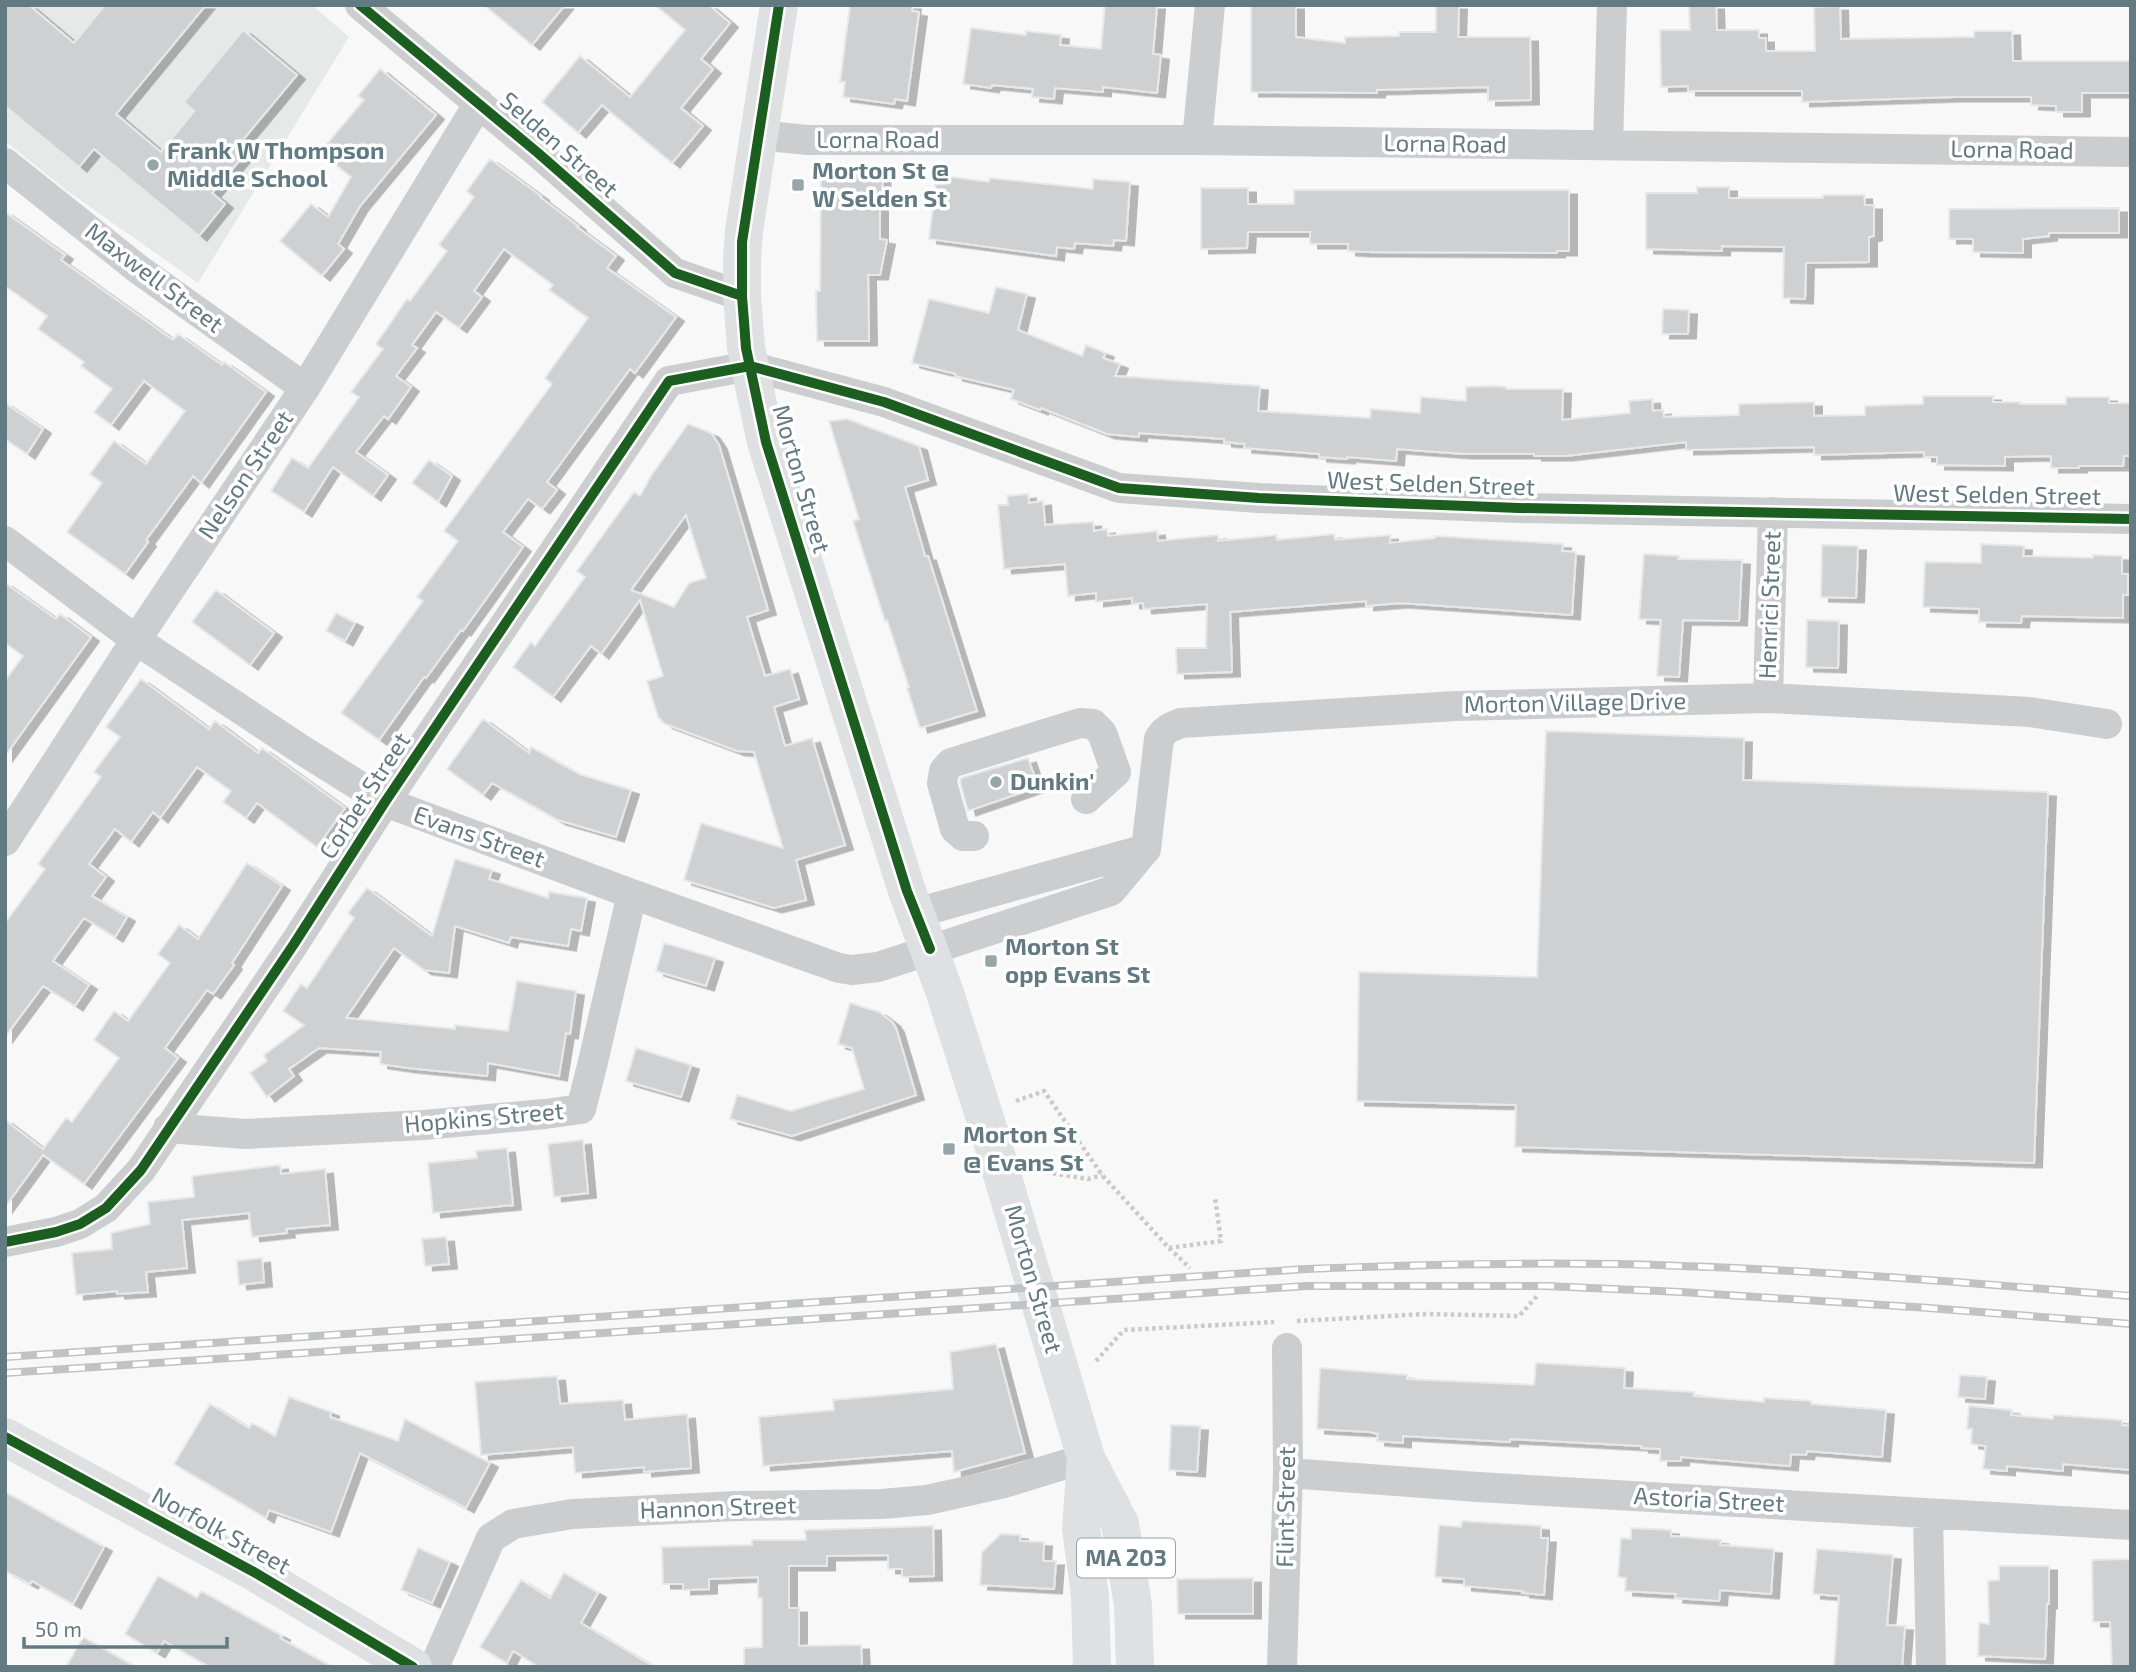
<svg xmlns="http://www.w3.org/2000/svg" width="2136" height="1672" font-family="'Exo 2',sans-serif">
	<style>
		.built { fill: #e7e9e8 }
		.building { fill: #ced0d1; stroke: #e8e8e8; stroke-width: 2; fill-rule: evenodd; filter: url(#shadow) }
		.lines { fill: none; stroke-linecap: round; stroke-linejoin: round }
		.path { stroke: #c9cbcb; stroke-width: 4.5; stroke-dasharray: 3.5 3.5; stroke-linecap: butt }
		.minor { stroke: #cbcdce; stroke-width: 30 }
		.major { stroke: #dfe0e1; stroke-width: 38 }
		.highway { stroke: #dfe0e1; stroke-width: 38 }
		.rail-casing { stroke: #c1c2c3; stroke-width: 8 }
		.rail { stroke: #fff; stroke-width: 5; stroke-dasharray: 16; stroke-linecap: butt }
		.cycleway-casing { stroke: #fff; stroke-width: 15 }
		.cycleway { stroke: #1b5e20; stroke-width: 10 }
		.poi-dot { fill: #97a6ab; stroke: #fff; stroke-width: 2.5 }
		.labels { text-anchor: middle; stroke-width: 7; stroke-linejoin: round; paint-order: stroke }
		.shield { fill: #fff; stroke: #92a2a8; stroke-width: 2 }
		.shield-label { font-size: 23px; font-weight: bold; fill: #637a82 }
		.street-label { font-size: 24px; fill: #637a82; stroke: #fff }
		.poi-label { font-size: 24px; font-weight: bold; fill: #637a82; stroke: #fff; text-anchor: start }
	</style>
	<defs>
		<filter id="shadow"><feDropShadow dx="8" dy="4.5" stdDeviation="0" flood-color="#0004"/></filter>
	</defs>
	<rect width="100%" height="100%" fill="#f8f8f8"/>
	<path class="built" d="M5 5H312L349 37 198 283 66 190 5 141Z"/>
	<path class="building" d="M5 5H29L74 43 105 5H206L116 114 161 152 194 111 184 102 243 30 297 75 237 147 245 154 212 193 225 204 199 236 94 149 79 167 5 106Z
		M484 5H565L532 45Z
		M655 5H709L730 23 701 59 713 69 681 108 703 126 672 163 602 105 578 133 542 102 580 56 630 97 685 30Z
		M850 5H913L912 11 919 12 907 101 895 99 894 104 843 97 845 82H840Z
		M1105 5H1157L1153 54 1161 55 1157 93 1103 87V92L1055 88 1054 99 1032 97 1033 89 992 85 991 88 963 84 971 28 1026 35V31L1061 35 1060 45 1101 49Z
		M1251 5H1296V37L1345 43V37L1399 36V32H1436V5H1459L1458 37H1530L1531 100 1488 101V87L1377 90V93L1251 92Z
		M1689 5H1716L1717 30H1759V38H1766V51H1815L1814 7 1840 6 1841 39 1974 37V31H2012L2013 61H2131V93H2082V112H2056V106L2031 105V97H1953L1802 102V91H1688V86L1661 87 1660 30H1690Z
		M380 69 436 115 360 206 338 244 344 249 322 276 280 241 311 204 328 217 351 177 320 152 364 100 358 96Z
		M490 159 541 196 540 197 578 226 577 227 616 256 607 268 676 317 635 373 630 369 547 482 557 490 542 509 528 499 503 532 523 547 463 631 461 630 426 678 424 677 379 740 341 713 423 601 417 597 458 541 444 531 552 384 545 378 588 318 549 290 553 285 504 249 474 291 482 297 459 328 436 312 412 345 417 348 396 376 411 387 388 419 384 416 356 452 388 475 373 496 333 467 304 512 271 491 292 458 308 468 359 397 351 392 383 349 376 344 407 299 410 301 447 251 439 245 474 197 467 191Z
		M821 170 883 171 882 192H880V239L887 240 880 275H868L869 341H817L816 291H820Z
		M937 175 989 182 990 178 1093 189V179L1130 182 1126 241 1114 240 1113 246 1075 243 1074 249 1057 247 1056 256 929 239Z
		M1697 187H1729V198H1823V195H1864L1865 205H1874V236L1869 237V262L1806 263 1805 299 1783 298 1784 247 1722 246V251L1646 249V193H1697Z
		M1201 188H1248V204H1294V190H1569V251H1557V253L1364 252 1348 251V244H1310V232H1248L1247 248 1201 249Z
		M2119 208V233H2049V236L2023 239V253L1973 252V239H1949V209Z
		M5 212 65 255 61 260 173 340 178 334 222 365 224 362 266 392 201 483 193 476 146 540 148 542 125 574 67 532 102 483 90 474 114 441 146 464 185 411 144 381 111 425 94 412 112 389 81 366 84 362 38 329 47 316 5 286Z
		M996 287 1027 294 1018 330 1082 356 1086 345 1106 353 1103 358 1120 364 1115 376 1260 386 1258 411 1370 418 1371 409 1420 413 1421 397 1466 401V387L1491 386 1506 387V389H1563L1562 420 1630 413 1629 401 1652 399 1653 411 1663 410 1664 417 1739 415V404L1814 402V416L1865 415V406L1923 404V396H1993V402H2020V404H2066V397H2109V403H2131V456H2124L2123 466H2079V468H2051V456L2005 457V466L1937 465V457H1924V452L1814 455V447L1686 450V442L1565 456H1534V454H1464L1397 449 1396 461 1347 457V459L1319 457V454L1244 448 1245 444 1224 442V439L1139 433V437L1107 434 1041 408 1040 410 1011 399 1014 390 955 376 956 374 912 363 929 299 989 313Z
		M1663 309 1689 310 1688 334H1662Z
		M5 403 43 429 27 454 5 439Z
		M847 419 919 446 928 480 905 487 925 556H928L977 711 920 728 907 688 909 687 887 620 885 621 853 521 859 519 829 421Z
		M688 424 711 433 719 445 768 610 747 617 765 676 790 669 799 699 774 707 785 746 812 738 845 845 796 860 806 900 774 908 684 880 701 823 783 848 754 752 737 751 665 724 658 717 647 681 663 676 640 600 601 654 591 646 553 697 513 667 531 642 535 646 585 577 577 571 634 492 640 496 651 476ZM686 515 706 578 689 583 674 607 631 590Z
		M429 460 452 476 438 502 412 483Z
		M1028 494 1029 503 1043 501 1045 525 1093 522 1094 531 1107 529 1108 536 1157 531 1158 541 1218 535V541L1276 535 1277 540 1334 534 1335 540 1390 535V543L1435 538V536L1563 544 1562 551 1576 552 1572 615 1400 603 1366 606V601L1230 612 1232 672 1177 674 1176 648H1206L1207 604 1144 609 1143 603 1132 604V598L1096 602V593L1068 596 1065 564 1004 569 998 505H1008L1007 496Z
		M1981 544 2024 546 2023 556 2093 558V555L2122 556V574H2128V595H2123V618L2022 616 2021 623 1979 622V609L1923 607 1925 562 1981 563Z
		M1822 545 1858 546 1856 598 1821 597Z
		M1644 554 1679 556 1678 559 1742 560 1739 621 1683 620 1679 677 1657 676 1661 620 1639 619Z
		M5 583 56 619 60 614 91 637 5 756V681L23 656 5 643Z
		M216 590 274 633 250 665 192 622Z
		M336 613 355 623 345 641 326 631Z
		M1807 620 1839 621 1838 668 1806 667Z
		M141 679 209 729 215 721 258 753 262 748 345 808 317 847 257 803 246 818 223 802 231 791 197 767 160 818 153 812 131 842 115 829 89 864 106 877 92 896 127 917 115 937 84 918 53 961 89 985 75 1006 43 986 5 1037V923L45 869 38 864 101 777 94 772 120 737 106 727Z
		M483 719 529 753 531 747 579 774 631 790 616 837 558 820 492 783 483 795 447 769Z
		M1546 731 1744 738 1743 780 2048 792 2034 1163 1515 1147 1516 1105 1357 1101 1359 972 1537 977Z
		M1028 758 1038 787 968 811 960 782 961 778Z
		M455 859 492 870 489 879 548 898 549 892 587 898 581 931 571 929 568 946 511 937 509 943 455 926 449 973 424 970 394 948 346 1018 455 1029V1025L508 1031 517 981 576 991 570 1034 566 1033 559 1076 488 1063 487 1076 408 1068 380 1064 381 1052 319 1048 289 1069 294 1076 267 1097 250 1073 267 1061 264 1055 304 1025 283 1011 301 984 307 988 354 918 348 913 367 888 432 936Z
		M247 863 282 886 232 963 234 965 213 994 207 990 165 1048 178 1058 84 1184 43 1155 5 1207V1120L43 1149 66 1118 72 1122 119 1058 94 1040 114 1011 128 1021 170 963 158 954 179 925 198 939Z
		M664 943 715 958 706 986 656 971Z
		M850 1003 879 1012 892 1022 896 1028 916 1095 792 1136 730 1119 737 1095 791 1111 864 1089 852 1048 838 1044Z
		M636 1048 691 1065 681 1097 626 1081Z
		M583 1140 588 1193 554 1197 548 1144Z
		M507 1148 513 1205 433 1213 428 1163 477 1158 476 1151Z
		M280 1165 281 1174 325 1169 330 1225 286 1229 287 1233 252 1237 249 1213 182 1220 187 1268 146 1272 148 1292 117 1294V1291L76 1295 72 1253 112 1249 111 1233 150 1224 148 1202 194 1197 192 1176Z
		M446 1237 449 1264 425 1266 422 1239Z
		M262 1258 264 1282 239 1285 237 1261Z
		M996 1344 1025 1453 954 1472 952 1451 763 1466 759 1417 834 1410 833 1400 953 1389 950 1352Z
		M1536 1363 1625 1368 1624 1388 1694 1392V1396L1764 1402V1398L1811 1401V1404L1886 1410 1882 1457 1807 1451 1806 1455 1791 1454 1790 1466 1681 1457V1461H1660V1449L1641 1448V1446L1510 1439V1442L1403 1436V1443L1377 1441 1378 1434 1370 1432 1317 1429 1320 1368 1407 1375V1379L1534 1385Z
		M1960 1375 1987 1377 1985 1399 1958 1397Z
		M557 1376 560 1404 623 1400 625 1420 687 1414 691 1468 644 1472V1467L575 1473 573 1447 481 1455 475 1382Z
		M289 1397 331 1412 330 1417 398 1441 405 1419 490 1463 466 1508 360 1453 331 1532 269 1510 266 1518 174 1464 210 1404 249 1428 252 1423 275 1436Z
		M1969 1406 2012 1410 2011 1415 2053 1419V1415L2122 1420V1425L2131 1426V1470L2063 1464V1471L2007 1466V1471L1983 1469 1986 1446 1971 1444 1972 1429H1967Z
		M1171 1425 1200 1426 1197 1472 1169 1470Z
		M5 1492 104 1547 73 1604 32 1581 30 1584 5 1571Z
		M1462 1521 1541 1526V1538H1548L1544 1595 1522 1593 1523 1591 1464 1586V1579L1435 1577 1439 1525 1461 1527Z
		M933 1526 934 1576 902 1577V1569H888V1555L827 1556V1566H789V1608H799V1646L861 1645 862 1667H744V1648L762 1647V1598H758V1577L709 1579V1589L683 1590V1584H663L662 1547 752 1545V1540H806L805 1530Z
		M1631 1528 1671 1530V1536L1721 1540 1720 1545 1774 1549 1771 1594 1720 1590 1719 1601 1675 1598 1676 1594 1625 1591 1626 1578 1618 1577 1621 1538 1631 1539Z
		M1001 1534 1020 1535V1541L1044 1542 1043 1561H1056L1054 1589 980 1585 982 1552Z
		M418 1548 450 1562 432 1603 401 1590Z
		M1817 1549 1893 1555 1887 1625 1905 1626 1902 1667H1834L1839 1596 1813 1594Z
		M2131 1559V1667H2112L2110 1622H2093L2092 1560Z
		M1999 1566H2049V1604H2047L2045 1659 1978 1656 1979 1623 1989 1624 1988 1581 1999 1580Z
		M564 1573 598 1593 581 1623 654 1667H539L513 1651 507 1663 480 1647 521 1580 550 1598Z
		M158 1576 197 1598 201 1591 282 1636 280 1638 332 1667H210L164 1641 157 1653 125 1634Z
		M1253 1578V1614H1178L1177 1579Z
		M83 1637 135 1667H66Z"/>
	<g class="lines">
		<path class="path" d="M1016 1101 1044 1091 1102 1175 1169 1248 1190 1268
			M1039 1171 1088 1179 1102 1175
			M1169 1248 1221 1241 1215 1197
			M1297 1321 1426 1314 1519 1316 1538 1295
			M1096 1361 1124 1330 1274 1322"/>
		<path class="minor" d="M360 5 538 153 675 273 742 296
			M759 135 807 140H1197L2131 152
			M1197 140 1210 5
			M1608 145 1612 5
			M5 163 138 269 305 388
			M5 541 136 640 302 750 385 802 632 894 839 968 852 970 878 967 1111 891 1146 849 1159 739C1164 729 1171 727 1181 723L1456 706 1768 698 2030 712 2107 724
			M1768 698 1773 512
			M974 836H963L955 829 942 783 944 771 951 763 1080 723 1093 724 1102 733 1116 772 1086 799
			M5 841 136 640 305 388 479 103
			M916 913 1146 849
			M168 1128 245 1134 424 1125 545 1114 581 1109 592 1066 632 894
			M5 1242 56 1232 80 1224 106 1208 141 1170 294 944 385 802 669 381 750 366 884 402 1119 488 1259 498 1519 508 2131 519
			M1288 1473 1478 1487 2131 1525
			M1928 1514 1931 1667
			M434 1667 491 1538 513 1524 572 1514 737 1506 882 1504 927 1500 1004 1483 1086 1458
			M1282 1667 1288 1473 1287 1348"/>
		<path class="major" d="M5 1437 254 1572 413 1667"/>
		<path class="highway" d="M779 5 744 231 742 259V296L746 348 766 442 907 891 944 990 990 1134 1086 1458 1120 1524 1133 1605 1135 1667
			M1086 1458 1081 1529 1090 1596 1092 1667"/>
		<defs>
			<path id="rail" d="M5 1357 1306 1269C1432 1264 1557 1261 1682 1266 1832 1271 1981 1284 2131 1296
				M5 1373 1306 1286H1546L1681 1292 1929 1308 2131 1324"/>
		</defs>
		<use href="#rail" class="rail-casing"/>
		<use href="#rail" class="rail"/>
		<defs>
			<path id="cycleway" d="M360 5 538 153 675 273 742 296
				M779 5 742 242V296L746 348 766 442 907 891 930 949
				M5 1242 56 1232 80 1224 106 1208 141 1170 294 944 385 802 669 381 750 366 884 402 1119 488 1259 498 1519 508 2131 519
				M5 1437 254 1572 413 1667"/>
		</defs>
		<use href="#cycleway" class="cycleway-casing"/>
		<use href="#cycleway" class="cycleway"/>
	</g>
	<g class="poi-dot">
		<circle cx="153" cy="165" r="7"/>
		<rect x="791" y="178" width="14" height="14" rx="3.5"/>
		<circle cx="996" cy="782" r="7"/>
		<rect x="984" y="954" width="14" height="14" rx="3.5"/>
		<rect x="942" y="1142" width="14" height="14" rx="3.5"/>
	</g>
	<g class="labels">
		<rect class="shield" x="1077" y="1538.5" width="98" height="39" rx="5"/>
		<g class="shield-label">
			<text x="1126" y="1566">MA 203</text>
		</g>
		<g class="street-label">
			<text x="878" y="148">Lorna Road</text>
			<text transform="translate(1445 144) rotate(1)" y="8">Lorna Road</text>
			<text transform="translate(559 145) rotate(41)" y="8">Selden Street</text>
			<text transform="translate(2012 150) rotate(1)" y="8">Lorna Road</text>
			<text transform="translate(154 278) rotate(37)" y="8">Maxwell Street</text>
			<text transform="translate(246 475) rotate(-56)" y="8">Nelson Street</text>
			<text transform="translate(801 479) rotate(74)" y="8">Morton Street</text>
			<text transform="translate(1431 484) rotate(2)" y="8">West Selden Street</text>
			<text transform="translate(1997 495) rotate(1)" y="8">West Selden Street</text>
			<text transform="translate(1770 605) rotate(-88)" y="8">Henrici Street</text>
			<text transform="translate(1575 703) rotate(-1)" y="8">Morton Village Drive</text>
			<text transform="translate(365 796) rotate(-57)" y="8">Corbet Street</text>
			<text transform="translate(479 837) rotate(20)" y="8">Evans Street</text>
			<text transform="translate(484 1118) rotate(-5)" y="8">Hopkins Street</text>
			<text transform="translate(1033 1279) rotate(74)" y="8">Morton Street</text>
			<text transform="translate(1709 1500) rotate(3)" y="8">Astoria Street</text>
			<text transform="translate(1286 1507) rotate(-89)" y="8">Flint Street</text>
			<text transform="translate(718 1508) rotate(-2)" y="8">Hannon Street</text>
			<text transform="translate(221 1531) rotate(29)" y="8">Norfolk Street</text>
		</g>
		<g class="poi-label">
			<text x="167" y="159">Frank W Thompson<tspan x="167" dy="28">Middle School</tspan></text>
			<text x="812" y="179">Morton St @<tspan x="812" dy="28">W Selden St</tspan></text>
			<text x="1010" y="790">Dunkin'</text>
			<text x="1005" y="955">Morton St<tspan x="1005" dy="28">opp Evans St</tspan></text>
			<text x="963" y="1143">Morton St<tspan x="963" dy="28">@ Evans St</tspan></text>
		</g>
	</g>
	<rect width="2136" height="1672" fill="none" stroke="#637a82" stroke-width="14"/>
	<path d="M24 1637v10h203v-10" fill="none" stroke="#637a82" stroke-width="3.5"/>
	<text x="35" y="1637" font-size="21" fill="#637a82" stroke="#ffffff" stroke-width="5" paint-order="stroke">50 m</text>
</svg>
